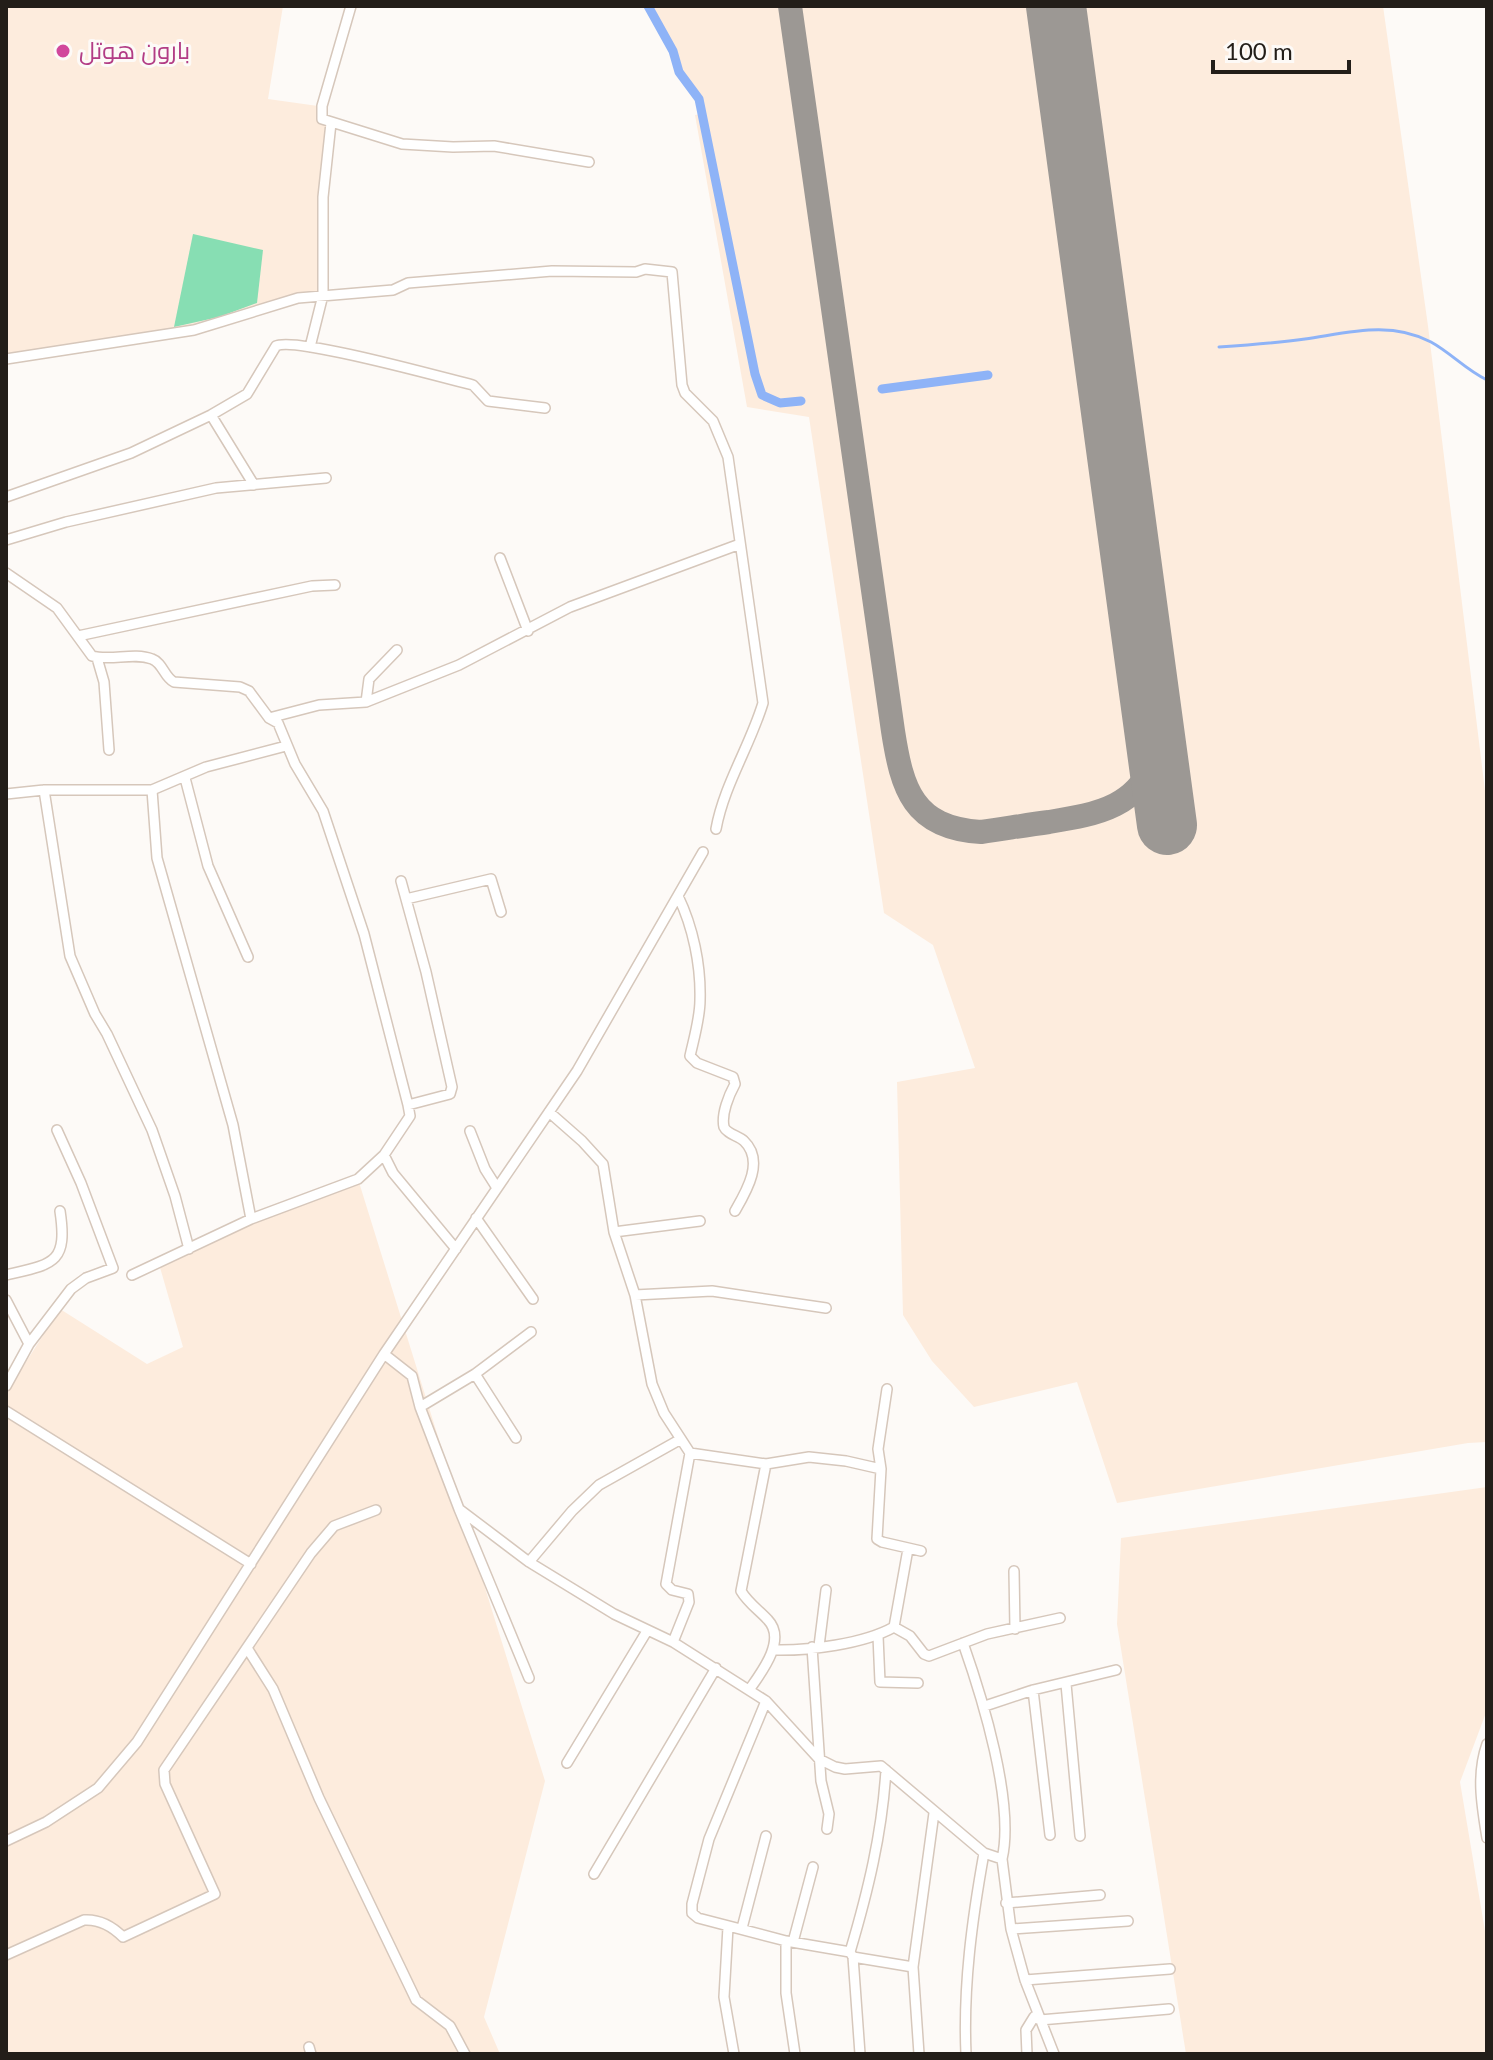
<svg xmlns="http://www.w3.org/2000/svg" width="1493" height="2060" font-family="Lato,Cairo,sans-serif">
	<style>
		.built { fill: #fdecdd }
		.green { fill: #87deb3 }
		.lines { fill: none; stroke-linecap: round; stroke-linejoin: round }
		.stream { stroke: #8eb3f7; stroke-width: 3 }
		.canal { stroke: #8eb3f7; stroke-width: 9 }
		.taxiway { stroke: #9c9894; stroke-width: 24 }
		.runway { stroke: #9c9894; stroke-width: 60 }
		.minor-casing { stroke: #d6c7bb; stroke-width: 12 }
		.minor { stroke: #fff; stroke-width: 9 }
		.hotel-dot { fill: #d1479c; stroke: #fdfaf7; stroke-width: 3 }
		.labels { text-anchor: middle; stroke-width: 6; stroke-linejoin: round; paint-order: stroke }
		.hotel-label { font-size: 24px; fill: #b23c85; stroke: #fdfaf7; text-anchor: start }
	</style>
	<rect width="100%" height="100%" fill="#fdfaf7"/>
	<path class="built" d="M6 6H283L268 99 318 106 322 119 331 123 323 197V295L194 330 6 359Z
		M648 6H1383L1428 326 1487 807V1442L1468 1443 1117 1503 1077 1382 974 1407 932 1361 903 1315 897 1082 975 1068 933 945 884 913 809 417 747 407 695 115 702 114 699 99 679 72 673 51Z
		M358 1179 545 1781 484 2017 500 2054H6V1393L60 1309 147 1364 183 1347 159 1264Z
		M1487 1487V1710L1460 1782 1487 1943V2054H1186L1117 1624 1121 1538Z"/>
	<path class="green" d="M193 234 263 250 257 303 219 317 174 327Z"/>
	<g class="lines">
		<path class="stream" d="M1219 347C1248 345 1276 343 1305 339 1347 333 1390 320 1431 342 1451 353 1466 370 1487 380"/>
		<path class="canal" d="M648 6 673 51 679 72 699 99 755 374 762 395 780 403 801 401
			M882 389 988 375"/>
		<path class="taxiway" d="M790 6 893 731C902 789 913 828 981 832 1003 829 1026 825 1049 822 1098 814 1141 807 1157 752"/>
		<path class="runway" d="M1056 6 1167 825"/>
		<defs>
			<path id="minor" d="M351 6 322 106V119L402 144 453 147 494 146 589 162
				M310 347 323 295V197L331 123
				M6 359 194 330 298 298 393 290 408 283 552 271 636 272 645 269 672 272 682 385 685 393 713 421 728 457 763 703C750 746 724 785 716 829
				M211 415 254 485
				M6 497 131 453 211 415 247 394 276 346C294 336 444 378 473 385L488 401 545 408
				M6 540 66 522 216 488 326 478
				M500 558 528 631
				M6 573 57 608 92 656C111 661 134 652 152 659 163 663 164 677 174 682L240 687 249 691 269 718 278 723 295 764 323 811 364 934 408 1105 410 1116 384 1155 358 1179 251 1219 132 1275
				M78 636 312 586 335 585
				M97 658 104 682 109 750
				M366 702 369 679 397 650
				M269 718 319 705 366 702 459 665 570 607 740 544
				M185 778 208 866 248 957
				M44 790 70 956 95 1014 107 1034 152 1130 175 1196 189 1249
				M152 790 157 858 233 1125 251 1219
				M6 794 44 790H152L206 767 286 746
				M401 881 426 972 452 1087 450 1094 408 1105
				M678 896C693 927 701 965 700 1000 700 1018 694 1038 690 1056L697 1063 733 1077 735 1084C729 1095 721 1114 724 1127 727 1134 739 1136 744 1141 765 1161 746 1192 735 1211
				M406 899 491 879 501 912
				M549 1112 582 1141 603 1164 614 1232 635 1295 652 1384 664 1413 690 1453 766 1464 809 1457 846 1461 881 1469
				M470 1131 485 1169 497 1188
				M384 1155 393 1173 456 1249
				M476 1218 533 1299
				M614 1232 700 1221
				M6 1275C53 1264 68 1264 60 1211
				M635 1295 712 1291 826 1308
				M6 1300 29 1344
				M384 1354 412 1376 420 1407 459 1509 529 1678
				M475 1374 516 1438
				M6 1386 29 1344 71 1289 86 1278 113 1268 81 1183 57 1130
				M887 1389 878 1449 881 1469 877 1539 882 1542 921 1551
				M420 1407 475 1374 531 1332
				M6 1411 251 1564
				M459 1509 529 1562 614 1614 673 1642 766 1701 819 1759 835 1767 845 1769 881 1766 984 1853 1002 1859 1011 1929 1025 1980 1054 2054
				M529 1562 572 1511 599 1485 681 1439
				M1014 1571 1015 1629
				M894 1627 908 1549
				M878 1636 880 1682 918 1683
				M673 1642 689 1602 688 1594 672 1590 666 1584 690 1453
				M963 1643C982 1697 1015 1803 1002 1859
				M819 1646 826 1590
				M812 1647 821 1781 829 1814 827 1829
				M247 1648 273 1689 319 1798 416 2000 450 2026 465 2054
				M773 1650C808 1651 864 1644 894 1627L910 1636 924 1654 929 1656 987 1634 1060 1618
				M1066 1684 1080 1836
				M749 1690C761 1673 787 1640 768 1620 759 1610 748 1603 741 1591L766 1464
				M1033 1690 1050 1835
				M766 1701 709 1839 692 1904V1913L698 1918 786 1941 850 1952 853 1957 913 1967
				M985 1706 1033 1690 1116 1670
				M1487 1744C1476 1775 1482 1807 1487 1838
				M567 1763 647 1631
				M6 1841 46 1822 98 1788 137 1742 384 1354 577 1071 703 852
				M594 1874 716 1668
				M1006 1903 1100 1895
				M728 1927 724 1997 734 2054
				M742 1928 766 1836
				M1011 1929 1128 1921
				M786 1941V1993L795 2054
				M793 1942 813 1867
				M850 1952C868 1891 882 1834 886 1770
				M6 1955 84 1920C99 1919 112 1926 123 1937L215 1894 165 1784 164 1770 311 1553 334 1526 376 1510
				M853 1957 860 2054
				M1025 1980 1170 1969
				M309 2047 311 2054
				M919 2054 913 1967 934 1813
				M966 2054C963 1986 972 1920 984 1853
				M1027 2054 1026 2030 1034 2017 1040 2020 1169 2009"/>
		</defs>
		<use href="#minor" class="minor-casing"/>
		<use href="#minor" class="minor"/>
	</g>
	<circle class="hotel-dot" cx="63" cy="51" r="8"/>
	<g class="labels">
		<g class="hotel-label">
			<text x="79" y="59">بارون هوتل</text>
		</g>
	</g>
	<rect width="1493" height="2060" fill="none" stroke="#231e19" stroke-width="16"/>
	<path d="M1213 60v12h136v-12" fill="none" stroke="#231e19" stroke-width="4"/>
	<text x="1225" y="60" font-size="24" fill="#231e19" stroke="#fdfaf7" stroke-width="6" paint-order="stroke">100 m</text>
</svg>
